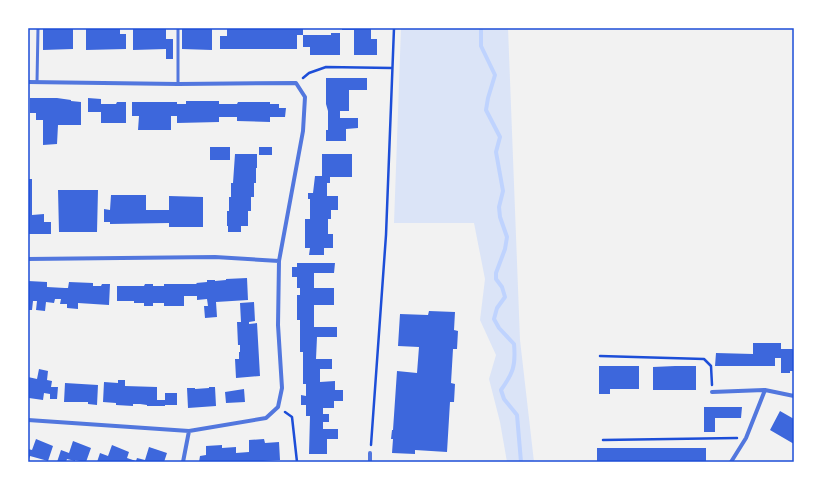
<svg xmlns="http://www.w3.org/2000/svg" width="822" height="490" font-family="Manrope,sans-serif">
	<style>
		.green { fill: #dbe4f7 }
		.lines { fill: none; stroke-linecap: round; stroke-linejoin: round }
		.stream { stroke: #bfd3fe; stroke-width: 4 }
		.building { fill: #3d67dc }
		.path { stroke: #1d4ed8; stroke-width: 2.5 }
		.service { stroke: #5277de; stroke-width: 3 }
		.minor { stroke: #5277de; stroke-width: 4 }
		.neatline { fill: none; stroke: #1d4ed8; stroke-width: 1.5 }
	</style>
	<rect width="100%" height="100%" fill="#f2f2f2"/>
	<path class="green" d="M401 28H508L520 340 534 462H507L500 422 489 379 496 355 480 320 485 279 474 223H394Z"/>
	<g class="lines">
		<path class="stream" d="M481 28V46L495 75 488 98 486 110 500 137 496 152 503 191 499 207 500 217 507 237 505 249 496 273V279L502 287 505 297 497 308 494 319 499 328 514 344C516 366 513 373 501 390L504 399 517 415 521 462"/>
	</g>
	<path class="building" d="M43 28H73V49L43 50Z
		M86 28H120V34H126V49L86 50Z
		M133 28H166V39H173V59H166V49L133 50Z
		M182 28H212V50L182 49Z
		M255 28H262V29L303 28V35H297V49H220V36H227V29H255Z
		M342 28H371V39H377V55H354V30H342Z
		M331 33H340V55H310V47H303V35H331Z
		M326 78H367V90H349V111H340V118H358V128L346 129V141H326V130H328V111L326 104Z
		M30 98H57L71 100V101L81 102V125H58L57 144 43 145V120H36V113H30Z
		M88 98 101 99V104H116L117 102H126V123H101V112H88Z
		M186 101H219V104H237L238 102H270V104H279V108H286L285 117H270V122L237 121V117H219V122L177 123V116H171V130H138L139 116H132V102H177V104H186Z
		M210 147H230V160H210Z
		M259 147H272V155H259Z
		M235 154H257V168H256V183H254V197H251V211H248V226H241V232H228V226H227V211H229V197H231V183H233Z
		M322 154H352V177H330V183H327V196H338V210H331V219H328V234H333V248H324V255H309L310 248H305V219H310V199H308V193H313L315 176H322Z
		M28 179H32V215L44 214V222H51V234H28Z
		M58 190H98L97 232H59Z
		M111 195H146V210H169V196L203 197V227H169V223L110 224V222H104V209L110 210Z
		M297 263H335L334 273H314V288H334V305H314V327H337V337H317L316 359H332V369H320V382L335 381V390H343V401H334V408H323V414H329V422H323V429H338V439H327V454H309L310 416H306V405H301V395L306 396V384H303V352H300V320H297V295H300V288H297V277H292V267H297Z
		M247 278 248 300 216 302 217 317 205 318 204 306H208L207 299 197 300V296H184V306H164V303H153V306H144V303H134V301H117V286H144L145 284H153V286H164V284H197L196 283 207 282V280H215V281L226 280V279Z
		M28 281 47 282V287L65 288H68L69 282 93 283V286H101L102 284H110L109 305 78 303V309L67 308V304H60L61 299H55L54 303 46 302 45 311 36 310 37 301H33L32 310H28Z
		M254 302 255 321 249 322V324L257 323 260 376 236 378 235 359H239V352H240V345H238L237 322H241L240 303Z
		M429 311 455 312 454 330 458 331 457 349H453L451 383 455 384 454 402H450L447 452 415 450V454L392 453 393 439H391L392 430H393L397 371 417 373 419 347 398 346 400 314 428 315Z
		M753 343H781V349H794V371H790V373H781V358H775V366H715L716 353 753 354Z
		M599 366H639V389H610V394H599Z
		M675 366H696V390H653V367Z
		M39 369 48 371 47 380 52 381 51 387H58L57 399H50V394L44 393 43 400 29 398 28 377 37 379Z
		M118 380H125V386L157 387V400H165V393H177V405H165V406H147V405L140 404H133V406L116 405V403L103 402 104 382 118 383Z
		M65 383 98 385 97 405 88 404V402H64Z
		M209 387H215L216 406 188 408 187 388H195V389L209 388Z
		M244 389 245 402 226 403 225 392Z
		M704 407H742L741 418H715V432H704Z
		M780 411 794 419V444L770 430Z
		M36 439 53 446 48 461 30 456 28 462V449L32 450Z
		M264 439 265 443 279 442 280 460 263 461V462H199L200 456 206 455V446L222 445V448L236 447V453L249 452V440Z
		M73 441 91 448 86 462 75 460V461L67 459 66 462H57L61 450 69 453Z
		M112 445 129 452 127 458 136 461 137 458 145 460 149 447 167 453 164 462H97L100 453 108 456Z
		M597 448H706V462H597Z"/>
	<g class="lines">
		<path class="path" d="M303 78 309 73 326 67 392 68
			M600 356 704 359 711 366 712 385
			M285 412 292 417 297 462
			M603 440 737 438
			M371 445 386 235 394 28"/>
		<path class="service" d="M37 82 38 28
			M178 84V28"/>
		<path class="minor" d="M28 82 178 84 296 83 305 97 303 131 279 261 278 325 282 388 278 407 266 418 189 431 28 420
			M28 259 215 257 279 261
			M712 392 765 390 794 396
			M183 462 189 431
			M370 462V453
			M731 462 746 438 765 390"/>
	</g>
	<rect width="822" height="490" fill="none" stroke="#ffffff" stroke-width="58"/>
	<rect x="29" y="29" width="764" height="432" class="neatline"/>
</svg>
